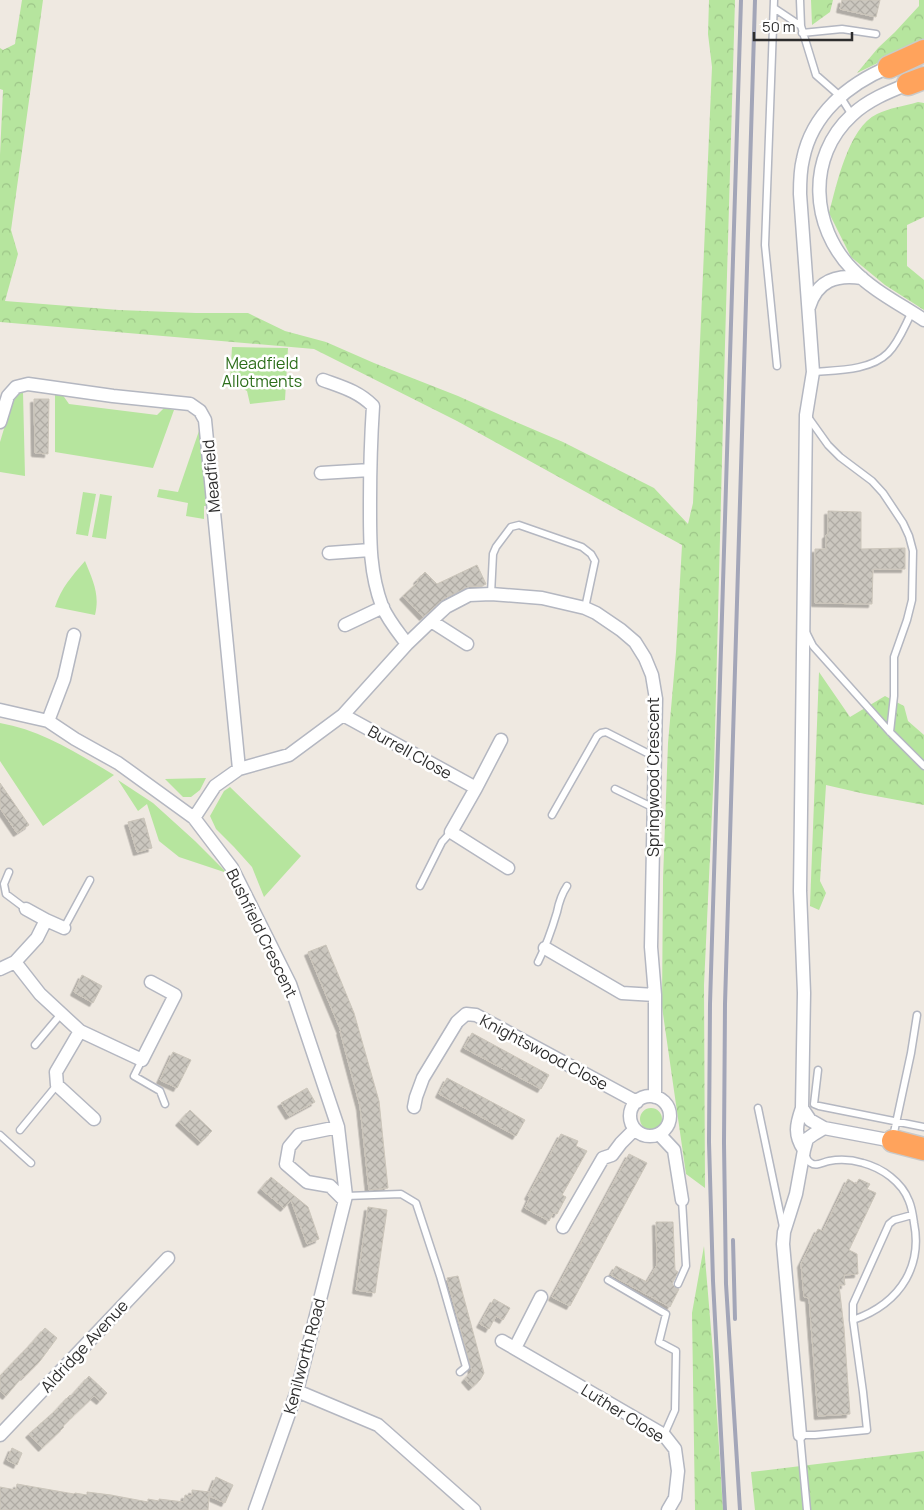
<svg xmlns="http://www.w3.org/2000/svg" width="924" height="1510" font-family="Manrope,sans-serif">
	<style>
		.grass { fill: #b6e59e }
		.forest { fill: url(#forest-crowns) }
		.building { fill: url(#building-cross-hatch); stroke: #cbc5ba; filter: url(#shadow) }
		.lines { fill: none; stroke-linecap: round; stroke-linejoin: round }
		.lane-casing { stroke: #b4b7c1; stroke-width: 9 }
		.street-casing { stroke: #b4b7c1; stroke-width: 15 }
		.highway-casing { stroke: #c9c9c9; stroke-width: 25 }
		.lane { stroke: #fff; stroke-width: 6 }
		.street { stroke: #fff; stroke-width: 12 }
		.highway { stroke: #ffa35c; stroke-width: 22 }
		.rail { stroke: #a3a6b8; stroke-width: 4 }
		.labels { text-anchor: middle; stroke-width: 5; stroke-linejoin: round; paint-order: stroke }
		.park-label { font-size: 16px; fill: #2c6e1b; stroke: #fff }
		.street-label { font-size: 16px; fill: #2e2e2e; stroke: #fff }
	</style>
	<defs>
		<pattern id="forest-crowns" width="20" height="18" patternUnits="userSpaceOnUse" patternTransform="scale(1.25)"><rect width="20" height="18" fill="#b6e59e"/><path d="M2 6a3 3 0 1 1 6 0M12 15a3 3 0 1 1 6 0" fill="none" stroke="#9dc588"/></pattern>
		<pattern id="building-cross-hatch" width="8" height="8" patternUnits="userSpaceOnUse" patternTransform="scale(1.25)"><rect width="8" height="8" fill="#cbc7bf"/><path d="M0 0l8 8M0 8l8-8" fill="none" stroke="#afaba4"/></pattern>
		<filter id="shadow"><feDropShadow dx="-3.5" dy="3.5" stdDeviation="0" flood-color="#0004"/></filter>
	</defs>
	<rect width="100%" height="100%" fill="#efe9e1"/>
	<path class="grass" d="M232 347 288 348 285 400 250 404 247 391 230 382Z
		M23 392 25 476 0 472V442L12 402 19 394Z
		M55 394H62L69 404 157 415 164 408 174 410 153 468 55 452Z
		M200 428 207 506H204V519L186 516 188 503 157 497 159 489 178 492Z
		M83 492 96 494 88 536 76 534Z
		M100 494 112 496 106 539 92 537Z
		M85 561C93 581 100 594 95 615L55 607C61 588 72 576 85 561Z
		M0 723C41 730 79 754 114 775L43 826 0 761Z
		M206 778 200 790 191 797H183L165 779Z
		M118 780 153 803 195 841 227 873 179 857 159 841 147 804 138 811Z
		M230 787 301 856 264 897 252 867 234 847 216 829 210 816 224 791Z
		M640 1119a11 11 0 1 1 22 0a11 11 0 1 1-22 0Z"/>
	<path class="forest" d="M22 0H43L11 230 18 254 5 301 119 310 196 313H248L285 331 326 342 374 363 458 396 516 422 563 442 654 488 688 524 693 503 712 67 708 34 709 0H735L725 344 714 770 704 985 705 1188 686 1174 662 1007 663 879 668 743 676 652 682 545 457 421 314 349 0 322V155L3 90 0 89V48L3 50 15 44Z
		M811 0H833L830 12 812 25Z
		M919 0H924V44L888 58 857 73 878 48 895 32 919 6Z
		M918 102 924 103V217L907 225V266L924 280V310L885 285 851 257 829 213C837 184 848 128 877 114 889 108 905 106 918 102Z
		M819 672 850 717 885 696 904 706 908 721 924 735V805L865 794 826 785 820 881 826 893 819 910 810 906Z
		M704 1246 713 1353 723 1510H695L692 1313Z
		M924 1451V1510H755L751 1472Z"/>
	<path class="building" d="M842 0H880L876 17 840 9Z
		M34 399H49L48 454 35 453Z
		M828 511 861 512V549L905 548V569H873L872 604 815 603V549H826V535L828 534Z
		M477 565 486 584 482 586H470L445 598 423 617 403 596 418 582 417 580 425 572 437 584Z
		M0 783 29 825 17 833 0 808Z
		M144 818 152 848 137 852 128 822Z
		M326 945 354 1013 379 1101 388 1188 369 1190 360 1106 340 1031H341L308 952Z
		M82 975 102 986 93 1003 74 992Z
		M472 1033 549 1075 541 1089 464 1048Z
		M173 1052 191 1060 177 1088 160 1080Z
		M447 1078 525 1120 516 1136 439 1094Z
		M307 1088 315 1102 289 1116 281 1103Z
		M190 1110 212 1131 201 1142 179 1122Z
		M561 1134 578 1141 576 1146 587 1151 562 1195 566 1197 557 1214 553 1213 549 1221 525 1208 530 1197 528 1196Z
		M629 1154 647 1163 570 1306 552 1297Z
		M271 1177 308 1207 319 1239 307 1244 291 1200 284 1208 261 1189Z
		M848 1179 856 1184 859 1179 870 1184 867 1189 876 1193 849 1250 857 1254 858 1274 844 1275 845 1285H839L844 1328 850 1414 818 1416 809 1298 804 1297 801 1264 818 1229 823 1231Z
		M368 1207 387 1210 375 1293 356 1290Z
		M656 1222H673L675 1270 678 1272 672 1284 676 1288 679 1289 670 1307 611 1275 616 1266 647 1282 657 1265Z
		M458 1276 484 1373 480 1380 472 1387 465 1379 472 1371 447 1278Z
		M494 1299 510 1308 503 1320 496 1316 489 1329 480 1324Z
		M45 1328 57 1338 40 1361 24 1377 23 1376 6 1396 0 1391V1376L31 1344Z
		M89 1376 107 1393 100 1401 94 1396 73 1416 63 1426 64 1427 42 1448 29 1434 55 1411 70 1395 71 1396Z
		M12 1448 22 1453 17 1465 7 1460Z
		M216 1477 233 1485 225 1503 209 1496 208 1510H0V1487L16 1490 17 1484 74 1494 75 1493 87 1495V1492L111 1495 148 1502V1499L159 1501V1499L184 1502 185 1495 192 1496V1490L210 1492Z"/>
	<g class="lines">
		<defs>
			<path id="lane" d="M774 0 765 245 777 366
				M800 0 801 26 816 75 840 96 852 115
				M774 8 801 26
				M802 33 842 29 876 34
				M813 372C836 370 870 371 888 353 899 342 905 325 912 312
				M808 417 828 445 840 457 872 481 883 493 903 523 909 536 913 551 912 600 907 620 894 657V696L890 732
				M491 594 493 554 496 547 511 527 519 525 582 547 591 554 595 561 585 608
				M806 632 813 646 890 732 924 766
				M615 789 654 808
				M552 815 597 736 601 733 606 732 655 757
				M9 872 4 884 6 894 26 909
				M420 886 442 842 451 832
				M64 928 90 880
				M538 962C546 946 552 929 557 912 559 902 561 895 567 886
				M35 1045 61 1014
				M142 1060 134 1076 160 1091 165 1104
				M818 1070 814 1104 819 1106 924 1127
				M758 1108 783 1227
				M20 1130 57 1085
				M0 1135 31 1163
				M893 1137 911 1053 917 1015
				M805 1153C806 1157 807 1161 811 1163 816 1167 823 1162 829 1161 840 1159 853 1160 863 1163 882 1168 902 1182 909 1201 912 1208 913 1216 914 1223 918 1243 916 1261 906 1279 894 1300 876 1312 853 1320
				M346 1196 401 1194 416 1203 440 1276 466 1367 460 1372
				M608 1280 666 1314 659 1342 676 1351 675 1410 664 1435
				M678 1284 686 1266 682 1200
				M807 1510 800 1435H815L867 1430 863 1392 853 1320V1304L889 1224 894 1220 912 1215"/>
			<path id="street" d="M908 84C888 92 868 100 852 115 806 157 811 227 852 269 872 290 900 304 924 320
				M809 307C817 281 836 274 862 278
				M323 380C342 387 358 391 373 406 371 437 370 469 370 501 370 538 369 571 382 606 388 620 398 632 407 644
				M0 422 8 396 16 387 28 384 113 396 190 404 200 411 205 420 239 769
				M321 473 370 470
				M329 553 370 550
				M431 621 467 644
				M345 625 383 607
				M0 710 48 721 75 739 118 763 194 818 232 868 290 984 338 1127 346 1196 297 1391 255 1510
				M343 715 476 788
				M48 721 64 679 74 635
				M501 740 476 788 451 832 508 868
				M194 818 215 786 239 769 289 755 343 715 407 644 431 621 446 607 469 595 491 594 542 598 585 608 596 613 621 630 635 642 645 658 652 675 656 699 651 947 655 995V1097
				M46 920 64 928
				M545 948 622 993 655 995
				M15 962 40 994 80 1031 142 1060 175 995 151 982
				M0 969 15 962 37 938 46 920 26 909
				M80 1031 56 1072 57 1085 94 1119
				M630 1116a20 20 0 1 1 40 0a20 20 0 1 1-40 0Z
				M414 1107 416 1097 423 1078 457 1022 466 1014 476 1015 637 1102
				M802 1108 810 1120 824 1128 893 1141
				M338 1127 299 1135 289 1147 286 1164 307 1182 330 1186 344 1200
				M659 1134 674 1150 682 1200
				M804 1150C794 1135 796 1125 802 1108L804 993 800 891 806 415 813 372 800 194C800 182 800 171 803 159 812 114 848 84 889 67
				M563 1227 603 1158 612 1155 621 1143 635 1129
				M502 1341 664 1435 675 1449 678 1471 675 1498 668 1510
				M515 1348 541 1297
				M297 1391 378 1425 474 1510
				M0 1435 168 1258
				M800 1435 783 1244 784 1232 796 1194 804 1150 807 1139 814 1134 824 1128"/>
			<path id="highway" d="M889 67 924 51
				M908 84 924 78
				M893 1141 924 1149"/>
		</defs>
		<use href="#lane" class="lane-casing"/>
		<use href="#street" class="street-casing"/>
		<use href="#highway" class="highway-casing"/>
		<use href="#lane" class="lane"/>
		<use href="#street" class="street"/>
		<use href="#highway" class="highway"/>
		<path class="rail" d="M733 1240 735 1319
			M725 1510 713 1281 709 1142 710 1004 741 0
			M740 1510 726 1284 724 1143 725 1004 755 0"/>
	</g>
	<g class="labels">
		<g class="park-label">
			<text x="262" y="369">Meadfield<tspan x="262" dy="18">Allotments</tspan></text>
		</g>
		<g class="street-label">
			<text transform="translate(211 476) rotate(-95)" y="6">Meadfield</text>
			<text transform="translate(410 752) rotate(29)" y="6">Burrell Close</text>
			<text transform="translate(653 777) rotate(-90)" y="6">Springwood Crescent</text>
			<text transform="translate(262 933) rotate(64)" y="6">Bushfield Crescent</text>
			<text transform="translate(544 1052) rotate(28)" y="6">Knightswood Close</text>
			<text transform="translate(84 1346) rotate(-47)" y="6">Aldridge Avenue</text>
			<text transform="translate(304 1356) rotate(-75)" y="6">Kenilworth Road</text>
			<text transform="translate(623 1413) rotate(32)" y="6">Luther Close</text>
		</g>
	</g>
	<path d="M754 32v8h98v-8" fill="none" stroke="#2e2e2e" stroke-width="2.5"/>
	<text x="762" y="32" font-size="15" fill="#2e2e2e" stroke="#ffffff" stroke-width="4" paint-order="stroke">50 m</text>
</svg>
